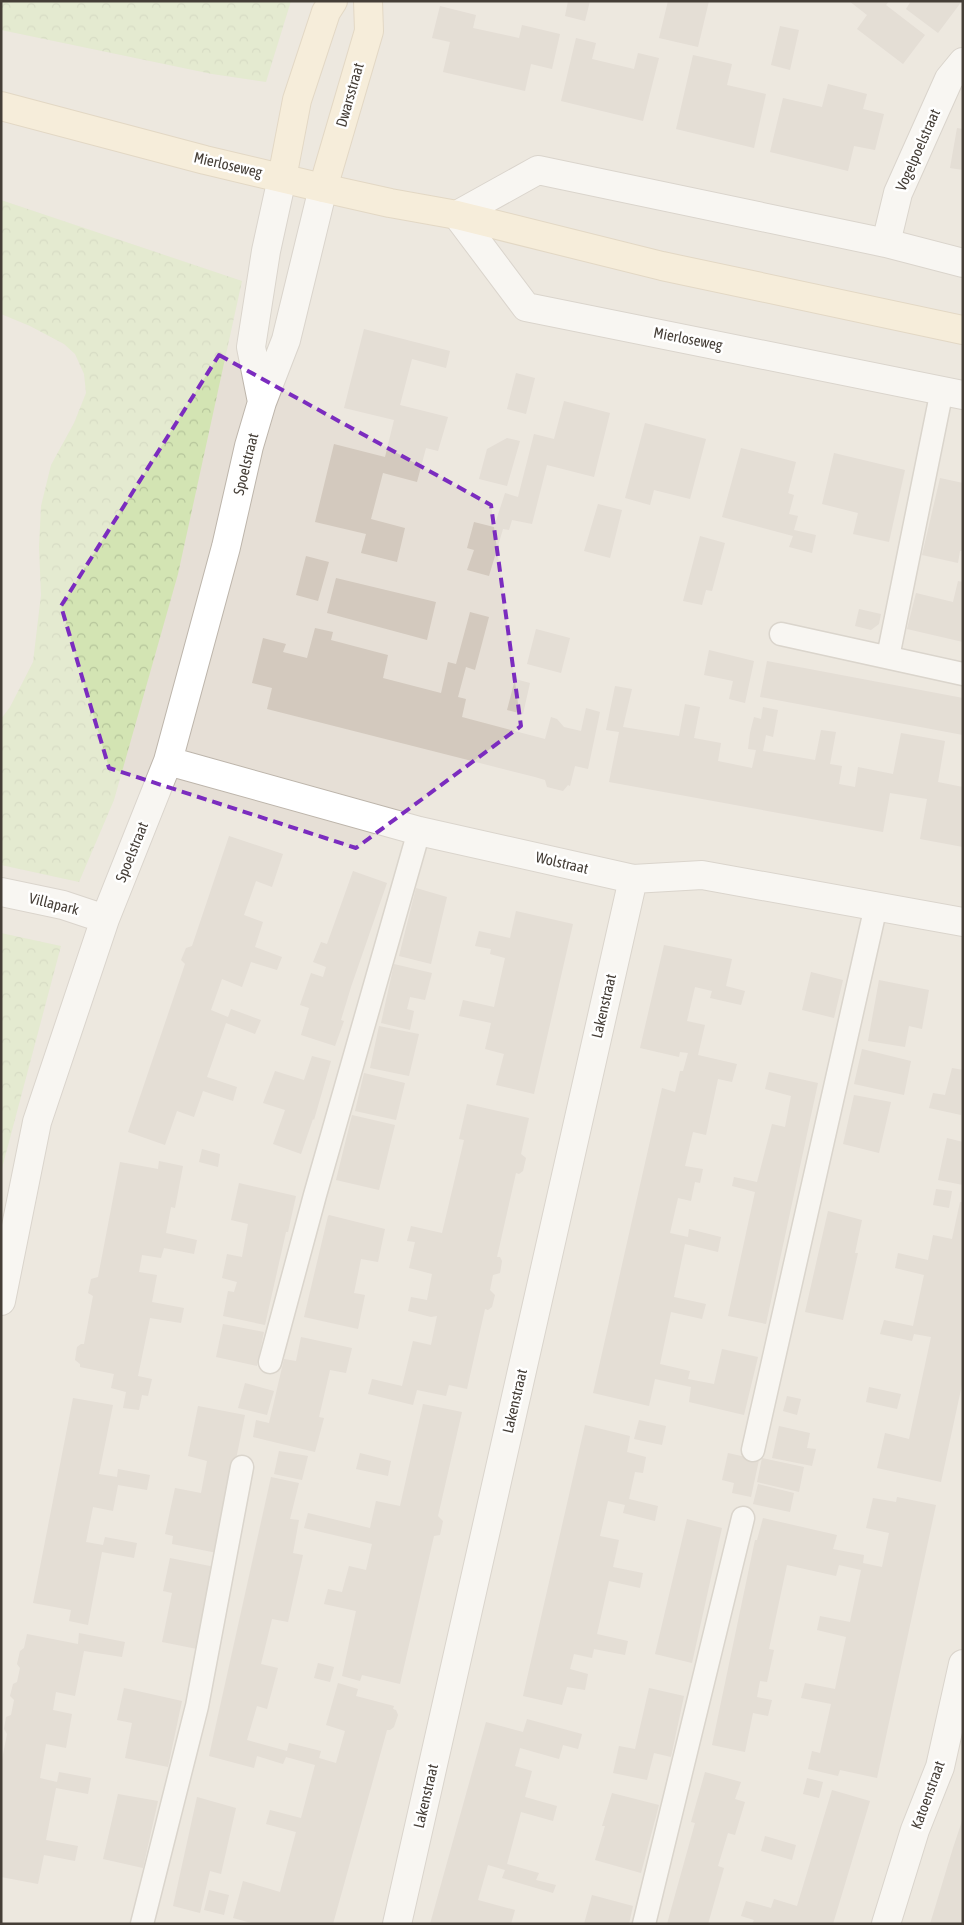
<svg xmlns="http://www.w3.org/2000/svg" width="964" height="1925" font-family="'Asap Condensed',sans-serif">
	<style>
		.residential { fill: #e6dfd6 }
		.forest { fill: url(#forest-crowns) }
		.building { fill: #d3c9be }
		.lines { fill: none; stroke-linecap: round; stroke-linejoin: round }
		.lane-casing { stroke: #bdb5ab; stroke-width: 25 }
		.street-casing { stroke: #bdb5ab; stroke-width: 30 }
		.secondary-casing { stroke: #cfbc9a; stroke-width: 30 }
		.lane { stroke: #fff; stroke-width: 22 }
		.street { stroke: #fff; stroke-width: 28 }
		.secondary { stroke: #fbeac9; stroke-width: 28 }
		.marked { fill: none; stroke: #7b2cbf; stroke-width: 4; stroke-dasharray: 10 6; stroke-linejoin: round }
		.labels { text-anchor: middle; stroke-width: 5; stroke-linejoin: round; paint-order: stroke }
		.street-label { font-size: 15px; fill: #453e37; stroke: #fff }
	</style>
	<defs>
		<pattern id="forest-crowns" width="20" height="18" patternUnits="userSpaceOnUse" patternTransform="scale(1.25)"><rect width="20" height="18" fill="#d3e4b3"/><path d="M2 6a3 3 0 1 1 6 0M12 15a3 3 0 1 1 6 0" fill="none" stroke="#b6c59b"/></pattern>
	</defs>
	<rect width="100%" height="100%" fill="#f3eee7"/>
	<path class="residential" d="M1 1H963V1924H1Z"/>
	<path class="forest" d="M1 1H291L266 82 212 74 1 30Z
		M1 200 242 281 178 574 114 800 79 882 1 865V719L10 707 33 662 41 595 39 547 41 506 51 465 74 423 86 393 84 374 75 354 64 344 30 326 1 314Z
		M1 933 61 946 1 1172Z"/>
	<path class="building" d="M568 1H590L585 21 565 16Z
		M668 1H709L698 47 659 38Z
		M849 1H889L886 5 925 35 903 64 857 29 867 15Z
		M911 1H962L938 33 906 9Z
		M440 6 476 15 473 28 519 38 522 25 560 34 552 69 531 64 525 91 443 72 450 42 432 38Z
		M780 26 799 30 790 70 771 65Z
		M576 38 596 43 592 59 634 69 638 53 659 58 643 121 561 101Z
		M693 55 732 64 727 85 766 94 754 148 676 129Z
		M828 84 867 94 863 109 884 114 875 150 854 146 848 171 770 152 783 98 822 107Z
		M957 128 963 129V170L950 168Z
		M364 329 450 351 446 368 412 359 400 405 448 417 438 451 426 448 417 482 383 473 371 519 405 528 397 562 361 553 366 534 315 522 334 444 385 457 394 420 344 408Z
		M516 373 535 378 526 414 507 409Z
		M564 401 610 413 594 477 547 465 532 524 512 520 509 530 503 529 489 576 467 570 474 550 467 548 474 522 494 527 505 493 518 497 534 434 554 439Z
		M645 423 706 439 690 499 654 490 650 505 625 498Z
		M507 438 520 441 507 486 479 479 487 449Z
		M741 448 796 462 788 493 794 495 789 514 798 516 794 530 816 535 812 553 789 547 793 536 722 517Z
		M834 453 905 470 889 542 853 534 858 513 822 504Z
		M940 478 963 483V551H960L958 563 922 555Z
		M598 504 622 510 610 558 584 551Z
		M700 536 725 543 712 591 706 590 702 605 683 601Z
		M306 556 329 562 318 601 296 595Z
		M336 578 436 602 427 640 327 613Z
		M958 581 963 582V642L907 629 916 593 953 602Z
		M859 609 881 614 879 624 871 630 855 626Z
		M470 612 489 617 475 670 466 667 458 697 466 699 462 717 545 739 551 717 557 719 564 727 581 731 586 708 600 712 588 769 575 766 570 786 568 785 563 791 547 787 545 780 535 777 267 709 272 688 252 683 263 638 286 644 283 652 307 658 315 628 333 632 331 640 388 655 383 678 441 693 448 662 456 664Z
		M536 629 570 638 561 673 527 664Z
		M709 650 754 661 745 703 729 699 733 681 704 675Z
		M767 661 963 698V735L760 697Z
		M515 679 530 683 523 714 507 710Z
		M615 686 632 689 623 727 679 736 685 704 700 707 694 738 721 743 718 761 752 768 756 750 748 749 750 733 754 717 761 719 763 707 778 710 773 737 766 735 763 751 815 760 821 730 836 732 830 764 842 766 839 784 855 787 858 767 893 774 901 733 945 741 938 782 963 787V847L920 839 927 799 890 793 883 832 609 782 619 732 606 730Z
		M229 836 283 854 272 887 256 881 244 915 263 922 255 947 282 957 277 970 251 962 242 987 222 979 211 1010 228 1017 231 1009 261 1020 255 1034 226 1023 207 1077 237 1087 233 1101 203 1091 194 1117 177 1111 165 1145 128 1132 185 964 181 960 186 948 192 946Z
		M353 871 387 883 351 987 341 1020 344 1021 335 1046 301 1035 309 1008 300 1005 311 973 323 977 326 967 313 962 321 942 327 944Z
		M416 888 447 897 431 964 399 956Z
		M516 911 573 924 534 1094 496 1085 504 1054 485 1049 491 1023 459 1016 463 1000 494 1007 505 958 490 954 491 949 475 946 479 931 510 938Z
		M664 945 732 959 726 986 745 991 741 1005 710 998 712 991 695 987 687 1021 705 1025 698 1055 737 1064 732 1082 718 1079 706 1135 693 1132 685 1166 703 1169 700 1183 695 1182 691 1201 678 1198 670 1233 688 1237 689 1229 721 1237 718 1252 685 1244 674 1297 706 1304 702 1319 671 1312 660 1364 690 1371 688 1379 714 1384 722 1349 758 1357 744 1415 689 1402 691 1387 655 1379 649 1406 593 1393 662 1088 675 1092 680 1071H683L688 1053 680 1052 679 1057 640 1048Z
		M394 964 432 973 425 1000 410 997 407 1009 414 1011 410 1030 381 1023Z
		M811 972 843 980 834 1018 802 1010Z
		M879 980 929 990 922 1029 909 1026 905 1047 868 1041Z
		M379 1026 419 1034 409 1076 370 1068Z
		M862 1049 911 1061 904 1095 854 1084Z
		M312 1056 331 1061 314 1120 313 1119 301 1154 273 1144 285 1110 263 1103 275 1071 304 1080Z
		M952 1068 963 1070 961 1115 929 1108 933 1093 945 1095Z
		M769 1072 818 1083 766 1324 728 1316 755 1192 732 1186 734 1177 757 1182 772 1124 785 1127 791 1096 765 1089Z
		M364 1073 405 1083 396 1120 355 1111Z
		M854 1095 891 1102 879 1153 843 1144Z
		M467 1104 529 1118 521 1154 526 1158 523 1171 519 1174 516 1173 497 1257H500L502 1261 500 1273 493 1275 490 1290 495 1295 492 1307 488 1310 485 1309 467 1389 449 1385 446 1396 417 1390 413 1405 368 1394 372 1379 402 1386 413 1341 431 1345 437 1316 431 1317 408 1311 411 1297 427 1300 432 1274 409 1268 415 1242 407 1241 411 1226 442 1233 464 1140 459 1139Z
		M352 1115 395 1125 379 1190 336 1180Z
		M947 1138 963 1142V1185L938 1180Z
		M202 1149 220 1154 218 1167 199 1162Z
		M159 1161 183 1166 175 1208 171 1207 166 1233 197 1240 194 1254 164 1248 161 1258 142 1255 139 1272 157 1275 152 1302 184 1308 181 1323 150 1318 138 1376 152 1379 148 1396 142 1395 139 1410 123 1408 126 1392 111 1388 114 1374 80 1367V1364L75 1360 77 1347 81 1344H84L93 1296 88 1293 91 1279 98 1277 120 1162 158 1169Z
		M239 1183 296 1196 288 1232H286L265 1325 223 1316 228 1291 234 1292 237 1282 222 1278 227 1254 242 1257 248 1224 231 1220Z
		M936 1189 952 1191 949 1208 933 1205Z
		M960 1202H963V1380L941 1482 877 1468 885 1433 909 1439 931 1337 914 1334 912 1341 880 1334 884 1320 913 1326 924 1275 895 1268 898 1253 928 1260 933 1235 952 1239Z
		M828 1211 862 1220 855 1253H858L843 1320 805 1312Z
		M329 1215 385 1229 378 1262 361 1259 354 1293 365 1295 358 1329 304 1317 328 1216Z
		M223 1324 264 1332 257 1366 216 1357Z
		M301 1337 352 1348 346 1373 330 1370 319 1417 324 1418 315 1452 253 1437 256 1420 269 1423 284 1359 296 1361Z
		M245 1383 274 1391 267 1415 238 1408Z
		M869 1387 901 1394 897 1409 866 1402Z
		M787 1396 801 1399 797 1415 783 1411Z
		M73 1398 113 1405 99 1474 117 1477 118 1469 150 1475 147 1490 118 1485 113 1511 93 1507 86 1542 103 1545 105 1537 137 1543 134 1558 102 1552 88 1625 69 1621 71 1610 33 1603Z
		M423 1404 462 1412 438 1516 443 1521 440 1535 434 1536 400 1684 362 1675 360 1681 342 1676 356 1611 324 1604 328 1589 342 1592 349 1566 366 1570 372 1544 304 1528 308 1513 370 1528 376 1501 400 1506Z
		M198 1406 245 1415 217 1553 172 1544 173 1536 165 1534 175 1488 201 1493 207 1461 188 1456Z
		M639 1420 666 1426 662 1445 634 1439Z
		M585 1425 630 1436 627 1452 646 1457 643 1473 635 1472 629 1499 658 1506 655 1521 623 1513 625 1505 608 1501 600 1536 619 1540 613 1567 643 1573 640 1588 609 1581 597 1634 628 1641 625 1655 594 1649 592 1658 574 1654 570 1669 588 1674 585 1690 567 1687 562 1705 523 1696Z
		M779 1426 810 1433 807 1448 816 1449 812 1466 772 1458Z
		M279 1451 308 1456 302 1480 274 1474Z
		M360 1453 391 1461 388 1476 356 1469Z
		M728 1453 759 1460 751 1497 732 1493 734 1483 722 1480Z
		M762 1458 804 1467 799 1492 757 1482Z
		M271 1477 299 1483 290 1519 299 1520 293 1553 303 1555 288 1622 272 1619 261 1664 278 1668 267 1709 257 1706 247 1740 287 1751 289 1743 321 1751 319 1758 336 1763 345 1731 326 1725 338 1683 358 1689 356 1696 394 1706 393 1709 396 1710 398 1715 394 1727 390 1730H387L333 1924H255L233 1918 243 1881 280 1892 296 1832 266 1824 270 1810 301 1818 315 1765 286 1757 283 1764 257 1756 254 1768 209 1756Z
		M758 1484 794 1493 790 1512 753 1504Z
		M897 1497 936 1505 877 1778 840 1770 838 1776 808 1769 812 1751 820 1753 831 1704 801 1698 805 1683 835 1689 846 1637 817 1630 820 1616 850 1622 861 1570 839 1565 836 1576 787 1565 769 1649 774 1650 767 1682 760 1681 757 1697 772 1700 768 1716 753 1713 745 1752 712 1745 755 1540H757L763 1518 837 1535 833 1549 864 1555 863 1563 882 1567 889 1533 866 1528 873 1498 896 1502Z
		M687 1519 722 1528 692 1663 655 1654Z
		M170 1558 215 1567 197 1649 162 1642 172 1593 163 1591Z
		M79 1633 125 1642 122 1657 84 1651 75 1696 56 1692 53 1710 72 1714 66 1748 46 1744 40 1778 57 1782 59 1772 91 1778 88 1794 56 1788 46 1840 78 1846 75 1861 44 1855 38 1884 1 1877V1765L7 1734 4 1729 6 1717 11 1715 14 1700 10 1696 13 1684 17 1682 20 1668 17 1664 20 1651 24 1648 27 1634 78 1644Z
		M318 1663 334 1667 330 1682 314 1678Z
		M124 1688 182 1701 168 1767 125 1758 132 1723 117 1720Z
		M649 1688 684 1696 671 1757 654 1753 647 1780 613 1773 619 1746 635 1749Z
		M527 1719 582 1734 578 1749 563 1745 559 1759 520 1748 515 1766 532 1771 525 1797 557 1806 553 1821 521 1812 507 1864 539 1873 536 1880 556 1885 553 1893 502 1878 505 1870 488 1865 478 1900 515 1910 511 1924H430L486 1722 523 1732Z
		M705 1772 741 1782 735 1799 745 1802 735 1835 728 1833 718 1866 724 1868 708 1924H667L695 1823 691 1822Z
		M807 1778 823 1782 819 1798 803 1794Z
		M832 1790 870 1801 833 1924H752L754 1920 741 1916 746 1901 771 1908 774 1899 797 1906Z
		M612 1793 659 1805 641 1873 595 1860 605 1826H602Z
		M118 1794 158 1801 143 1868 103 1859Z
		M197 1797 236 1808 221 1874 210 1871 200 1913 173 1906Z
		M963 1818V1924H930L953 1848Z
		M765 1836 796 1845 792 1860 761 1851Z
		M209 1890 229 1895 224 1915 204 1910Z
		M592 1895 633 1906 629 1924H584Z"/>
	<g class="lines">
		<defs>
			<path id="lane" d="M781 634 963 674
				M888 657 942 390
				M270 1362 315 1195 419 831
				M753 1450 876 906
				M142 1924 197 1706 242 1467
				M644 1924 743 1518"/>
			<path id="street" d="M886 243 898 193 949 79 963 62
				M963 263 886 243 538 170 457 215 526 307 963 395
				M262 402 251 347 266 251 282 178
				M168 761 419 831 633 879 702 875 963 922
				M1 892 63 905 105 919
				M1 1301 37 1122 105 919 168 761 226 547 249 446 262 402 286 340 323 188
				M397 1924 633 879
				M886 1924 915 1830 940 1767 963 1664"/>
			<path id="secondary" d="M1 106 205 160 323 188 390 203 457 215 662 266 963 330
				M282 178 297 100 326 12 333 1
				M323 188 369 31 368 1"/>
		</defs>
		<use href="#lane" class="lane-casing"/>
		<use href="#street" class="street-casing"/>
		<use href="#secondary" class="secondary-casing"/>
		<use href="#lane" class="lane"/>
		<use href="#street" class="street"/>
		<use href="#secondary" class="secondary"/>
	</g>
	<path d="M0 0H964V1925H0ZM219 355 491 505 521 726 356 848 109 768 61 606Z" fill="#f3eee7" fill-opacity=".55" fill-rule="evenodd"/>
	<path class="marked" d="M219 355 491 505 521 726 356 848 109 768 61 606Z"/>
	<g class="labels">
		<g class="street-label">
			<text transform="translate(350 95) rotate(-74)" y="5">Dwarsstraat</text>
			<text transform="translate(918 150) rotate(-66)" y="5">Vogelpoelstraat</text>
			<text transform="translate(228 165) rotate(13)" y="5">Mierloseweg</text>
			<text transform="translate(688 339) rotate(11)" y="5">Mierloseweg</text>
			<text transform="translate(246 464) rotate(-76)" y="5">Spoelstraat</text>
			<text transform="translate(132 852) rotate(-68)" y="5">Spoelstraat</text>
			<text transform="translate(562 863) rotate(13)" y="5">Wolstraat</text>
			<text transform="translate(54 904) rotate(14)" y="5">Villapark</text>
			<text transform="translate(604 1006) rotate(-77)" y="5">Lakenstraat</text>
			<text transform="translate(515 1401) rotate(-77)" y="5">Lakenstraat</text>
			<text transform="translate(928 1795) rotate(-70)" y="5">Katoenstraat</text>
			<text transform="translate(426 1796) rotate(-77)" y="5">Lakenstraat</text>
		</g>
	</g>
	<rect width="964" height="1925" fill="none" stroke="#453e37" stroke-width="5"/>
</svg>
